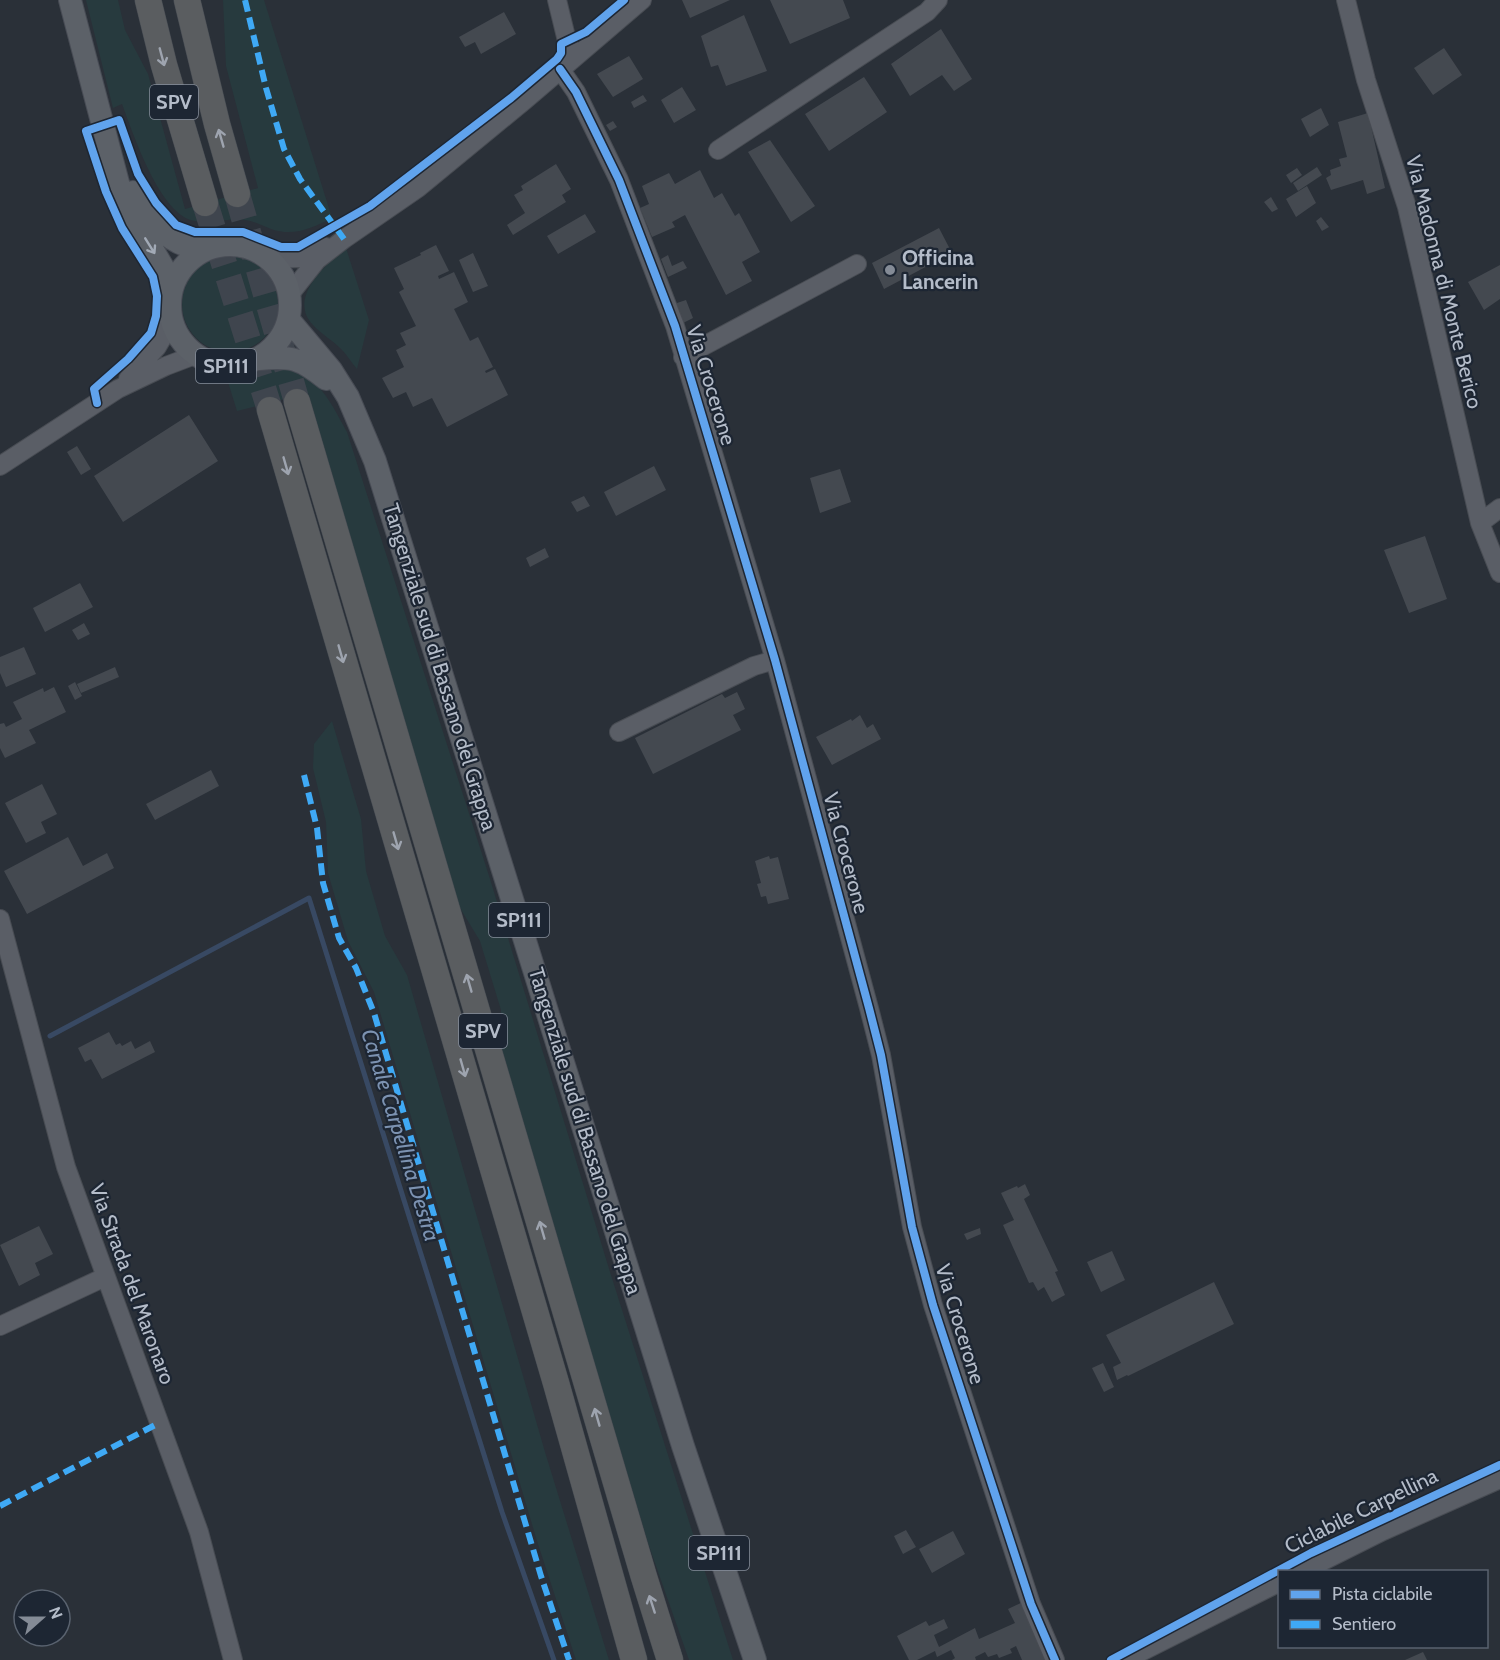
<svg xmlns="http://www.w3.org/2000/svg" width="1500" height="1660" font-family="Cabin,sans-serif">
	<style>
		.green { fill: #273a3e }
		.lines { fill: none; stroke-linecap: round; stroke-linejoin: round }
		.stream { stroke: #384963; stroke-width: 5 }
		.building { fill: #444950 }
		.highway-tunnel { stroke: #3f454e; stroke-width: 26; stroke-dasharray: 26 13; stroke-linecap: butt }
		.minor-casing { stroke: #484c53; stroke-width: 20 }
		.major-casing { stroke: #484c55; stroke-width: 24 }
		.highway-casing { stroke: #474c53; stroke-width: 27 }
		.minor { stroke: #5a5e66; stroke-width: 18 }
		.major { stroke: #5c6168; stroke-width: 22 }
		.highway { stroke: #5a5d60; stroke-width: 26 }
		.quiet { stroke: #3fa9f5; stroke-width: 6; stroke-dasharray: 12 6; stroke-linecap: butt }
		.cycleway-casing { stroke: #1d2633; stroke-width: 11 }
		.cycleway { stroke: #60a3ed; stroke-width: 8 }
		.oneway { stroke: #9ea4af }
		.oneway2 { stroke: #a2aab6 }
		.poi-dot { fill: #848b96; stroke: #1d2633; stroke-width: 2 }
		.labels { text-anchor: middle; stroke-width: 4.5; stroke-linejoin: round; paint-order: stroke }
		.shield { fill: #1d2633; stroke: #878f9c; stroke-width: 1.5 }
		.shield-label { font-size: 20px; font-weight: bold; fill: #b4bcc9 }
		.poi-label { font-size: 21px; font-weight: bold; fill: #b4bcc9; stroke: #1d2633; text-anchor: start }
		.street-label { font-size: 21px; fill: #b4bcc9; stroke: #1d2633 }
		.water-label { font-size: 22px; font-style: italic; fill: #7c92b1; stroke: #1d2633 }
	</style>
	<rect width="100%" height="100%" fill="#2a3038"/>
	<path class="green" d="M86 0H118L125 30 148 74 185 209 258 188 226 66 223 0H264L332 218C312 228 294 237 271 229 263 226 254 221 245 220 229 218 211 224 195 221 160 216 133 133 122 104L113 108Z
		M346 248 369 320 357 369C351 362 346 353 339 347 331 339 321 334 313 325 287 298 326 264 346 248Z
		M182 304a48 48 0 1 1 96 0a48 48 0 1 1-96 0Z
		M273 370C279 370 287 369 293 371 321 378 334 409 347 432L490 879 610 1272 733 1660H689L648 1543 500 1051 501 1010 480 941 457 903 308 393 237 411 227 379Z
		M332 721 361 819 366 871 385 936 407 975 545 1452 609 1660H576L537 1541 374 992 348 941 328 873 326 822 313 768 314 744Z"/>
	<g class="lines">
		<path class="stream" d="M50 1036 309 898 502 1512 554 1660"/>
	</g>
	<path class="building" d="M682 0H730L690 18Z
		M770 0H843L850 18 790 44Z
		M504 12 516 34 481 54 475 42 465 47 459 37Z
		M744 15 767 71 726 86 718 65 711 67 701 36Z
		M941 29 972 79 954 91 942 75 910 96 891 64Z
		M1444 48 1462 75 1433 95 1414 68Z
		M629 56 643 79 613 97 597 74Z
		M864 77 887 112 829 151 805 114Z
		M682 87 696 110 674 123 661 100Z
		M643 95 647 101 634 108 631 102Z
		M1321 108 1329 125 1310 137 1301 119Z
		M1368 113 1385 188 1367 194 1363 180 1331 190 1326 178 1331 175 1330 170 1341 166 1339 159 1347 157 1338 122Z
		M613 121 617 127 610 131 606 125Z
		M770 140 815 206 791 222 748 152Z
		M556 164 571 189 562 195 566 202 513 235 507 225 525 213 514 195 523 190 521 186Z
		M1317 167 1322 175 1298 191 1293 183Z
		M1297 168 1302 175 1291 183 1286 175Z
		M700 170 714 198 722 193 735 216 739 213 760 252 742 262 752 281 726 295 685 215 672 222 675 227 652 237 640 208 649 204 642 186 669 173 675 184Z
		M1307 186 1316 203 1296 217 1286 199Z
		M1271 197 1278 209 1272 212 1264 202Z
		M585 214 596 232 558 254 547 236Z
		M1321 217 1329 227 1322 231 1316 221Z
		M939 228 952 253 884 289 872 263Z
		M436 245 449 271 438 276 439 279 454 272 468 302 454 309 470 341 478 337 493 367 485 371 486 373 495 369 508 395 447 427 432 398 413 407 406 392 393 398 382 378 404 367 396 350 406 345 400 333 416 326 399 292 404 289 394 268 421 255 420 253Z
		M473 253 488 286 473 292 459 260Z
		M668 255 672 266 683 261 687 268 668 277 661 259Z
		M1500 265V299L1484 310 1468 282Z
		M686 300 693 318 681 324 674 304Z
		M189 415 218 461 123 522 94 476Z
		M77 446 91 469 81 475 67 452Z
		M654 466 666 490 616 516 604 492Z
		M840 469 851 502 820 513 810 478Z
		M584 496 590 506 577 512 571 502Z
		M1425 536 1447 599 1409 613 1384 550Z
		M545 548 549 557 530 567 526 558Z
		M80 583 93 607 45 632 33 608Z
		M84 623 90 634 78 640 72 630Z
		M24 647 36 674 6 687 0 673V657Z
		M115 667 119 677 81 693 77 684Z
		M75 682 82 696 75 700 68 686Z
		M54 687 66 712 29 730 36 743 5 758 0 748V724L4 723 6 727 22 719 13 702 43 688 44 692Z
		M737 692 745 709 733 715 741 730 653 774 635 738 722 694 725 698Z
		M860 715 867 728 873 724 881 739 832 765 816 737 851 719 852 721Z
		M211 770 219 786 155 820 146 804Z
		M42 784 57 814 41 822 46 833 26 843 5 803Z
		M68 837 83 866 107 853 114 868 27 914 4 871Z
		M769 856 770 859 778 857 789 899 768 904 766 896 761 897 757 884 761 883 755 861Z
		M109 1032 116 1045 120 1043 122 1046 131 1041 135 1049 150 1041 155 1052 102 1079 91 1059 85 1062 78 1048Z
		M1025 1184 1030 1195 1024 1199 1058 1271 1055 1272 1065 1295 1052 1302 1044 1287 1038 1291 1033 1282 1029 1283 1003 1225 1014 1220 1001 1193 1017 1186 1018 1188Z
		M39 1226 53 1254 35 1263 40 1275 19 1286 0 1245Z
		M980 1228 981 1234 967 1240 964 1234Z
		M1112 1251 1125 1280 1101 1292 1087 1262Z
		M1214 1282 1234 1324 1128 1376 1127 1375 1117 1380 1113 1367 1121 1363 1106 1335Z
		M1103 1363 1114 1387 1104 1392 1092 1368Z
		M906 1530 916 1547 903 1554 894 1536Z
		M953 1531 965 1554 932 1573 919 1549Z
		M1025 1601 1052 1660H1022L1016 1646 1010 1649 1012 1653 999 1658 997 1654 988 1657 985 1652 975 1657 976 1660H952L955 1658 951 1650 937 1657 935 1651 917 1660H909L897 1636 926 1621 929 1626 944 1619 948 1628 934 1635 939 1647 975 1628 979 1639 1015 1623 1008 1609Z
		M1423 1652 1427 1660H1405Z"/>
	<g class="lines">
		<path class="highway-tunnel" d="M237 194 297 402
			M205 203 270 410"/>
		<defs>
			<path id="minor" d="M557 0 567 41 575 56
				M1346 0 1366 80 1407 207 1480 523 1500 573
				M560 69 576 92 619 180 675 326 775 660 869 1008 881 1055 912 1227 933 1305 1031 1604 1055 1660
				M718 150 927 12 938 0
				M269 259 298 258 326 247
				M290 294 317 260 344 239 418 188 525 100 642 0
				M683 357 857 264
				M128 379 157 347 164 335 170 310
				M0 466 118 389 166 366 195 355
				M1480 523 1500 508
				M619 732 754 666 775 660
				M0 919 66 1167 199 1532 233 1660
				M0 1326 105 1277
				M1301 1572 1383 1531 1500 1479
				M1125 1660 1280 1582"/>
			<path id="major" d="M70 0 122 198 164 269 171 292
				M133 192C144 211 162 238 185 245 193 248 205 246 214 246
				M170 305a60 60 0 1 1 120 0a60 60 0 1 1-120 0Z
				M289 320 331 370 348 397 375 461 683 1446 755 1660
				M259 359C292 356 300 358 326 379"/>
			<path id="highway" d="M148 0 164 65 205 203
				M187 0 217 124 237 194
				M297 402 644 1577 670 1660
				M270 410 556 1383 634 1660"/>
		</defs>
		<use href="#minor" class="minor-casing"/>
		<use href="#major" class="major-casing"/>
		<use href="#highway" class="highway-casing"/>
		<use href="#minor" class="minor"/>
		<use href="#major" class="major"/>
		<use href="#highway" class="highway"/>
		<path class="quiet" d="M245 0 266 88 284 149 300 179 344 239
			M304 775 317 828 323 883 339 938 356 968 374 1013 541 1576 569 1660
			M0 1506 159 1423"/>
		<defs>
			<path id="cycleway" d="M560 69 576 92 619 180 675 326 775 660 869 1008 881 1055 912 1227 933 1305 1031 1604 1055 1660
				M97 403 94 389 128 359 151 333 156 316 157 296 153 277 122 228 106 192 86 131 119 120 138 174 156 203 176 225 195 232H243L281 247H298L370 206 511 98 557 59 561 53V44L586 32 624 0
				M1111 1660 1311 1553 1500 1465"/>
		</defs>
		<use href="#cycleway" class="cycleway-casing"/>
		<use href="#cycleway" class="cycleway"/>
	</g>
	<defs><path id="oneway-shaft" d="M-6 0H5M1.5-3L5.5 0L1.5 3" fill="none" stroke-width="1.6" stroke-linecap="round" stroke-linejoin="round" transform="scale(1.5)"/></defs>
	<g class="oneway">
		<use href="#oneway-shaft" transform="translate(162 57) rotate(75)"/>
		<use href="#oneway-shaft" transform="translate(221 138) rotate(-106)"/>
		<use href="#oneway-shaft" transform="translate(286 466) rotate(74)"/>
		<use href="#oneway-shaft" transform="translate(341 654) rotate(74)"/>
		<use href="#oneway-shaft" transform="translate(396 841) rotate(74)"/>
		<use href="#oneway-shaft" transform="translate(469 983) rotate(-106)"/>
		<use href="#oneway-shaft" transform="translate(463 1068) rotate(74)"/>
		<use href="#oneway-shaft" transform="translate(542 1230) rotate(-106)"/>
		<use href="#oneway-shaft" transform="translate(597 1417) rotate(-106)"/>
		<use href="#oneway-shaft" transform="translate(652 1604) rotate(-108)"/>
	</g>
	<use class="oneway2" href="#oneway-shaft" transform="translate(150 246) rotate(58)"/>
	<circle class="poi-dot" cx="890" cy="270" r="6"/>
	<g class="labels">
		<g class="shield">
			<rect x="150" y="85" width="48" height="34" rx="4.5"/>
			<rect x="196" y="349" width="60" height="34" rx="4.5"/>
			<rect x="489" y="903" width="60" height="34" rx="4.5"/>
			<rect x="459" y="1014" width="48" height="34" rx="4.5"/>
			<rect x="689" y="1536" width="60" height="34" rx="4.5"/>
		</g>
		<g class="shield-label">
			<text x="174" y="109">SPV</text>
			<text x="226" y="373">SP111</text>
			<text x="519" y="927">SP111</text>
			<text x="483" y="1038">SPV</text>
			<text x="719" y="1560">SP111</text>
		</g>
		<g class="poi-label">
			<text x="902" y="265">Officina<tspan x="902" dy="24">Lancerin</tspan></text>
		</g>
		<g class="street-label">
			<text transform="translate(1444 282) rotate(76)" y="7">Via Madonna di Monte Berico</text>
			<text transform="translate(711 385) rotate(73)" y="7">Via Crocerone</text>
			<text transform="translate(440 667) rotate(73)" y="7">Tangenziale sud di Bassano del Grappa</text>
			<text transform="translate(846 853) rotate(75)" y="7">Via Crocerone</text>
			<text transform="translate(585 1131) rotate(73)" y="7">Tangenziale sud di Bassano del Grappa</text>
			<text transform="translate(132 1284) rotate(70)" y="7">Via Strada del Maronaro</text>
			<text transform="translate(960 1324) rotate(73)" y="7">Via Crocerone</text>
			<text transform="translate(1361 1511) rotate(-26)" y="7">Ciclabile Carpellina</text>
		</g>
		<g class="water-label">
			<text transform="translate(401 1135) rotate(73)" y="8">Canale Carpellina Destra</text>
		</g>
	</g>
	<rect x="1278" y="1570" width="210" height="78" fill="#1d2633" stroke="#59626f" stroke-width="1.5"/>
	<rect x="1290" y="1590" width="30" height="9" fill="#60a3ed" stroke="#59626f" stroke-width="1.5"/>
	<text x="1332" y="1600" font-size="18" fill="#b4bcc9">Pista ciclabile</text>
	<rect x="1290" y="1620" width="30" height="9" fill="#3fa9f5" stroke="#59626f" stroke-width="1.5"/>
	<text x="1332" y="1630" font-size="18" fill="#b4bcc9">Sentiero</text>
	<g transform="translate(42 1618) rotate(69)"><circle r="28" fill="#1d2633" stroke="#59626f" stroke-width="1.5"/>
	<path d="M0-4.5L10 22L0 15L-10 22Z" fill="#848b96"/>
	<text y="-9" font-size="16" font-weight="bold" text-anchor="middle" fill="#b4bcc9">N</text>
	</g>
</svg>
